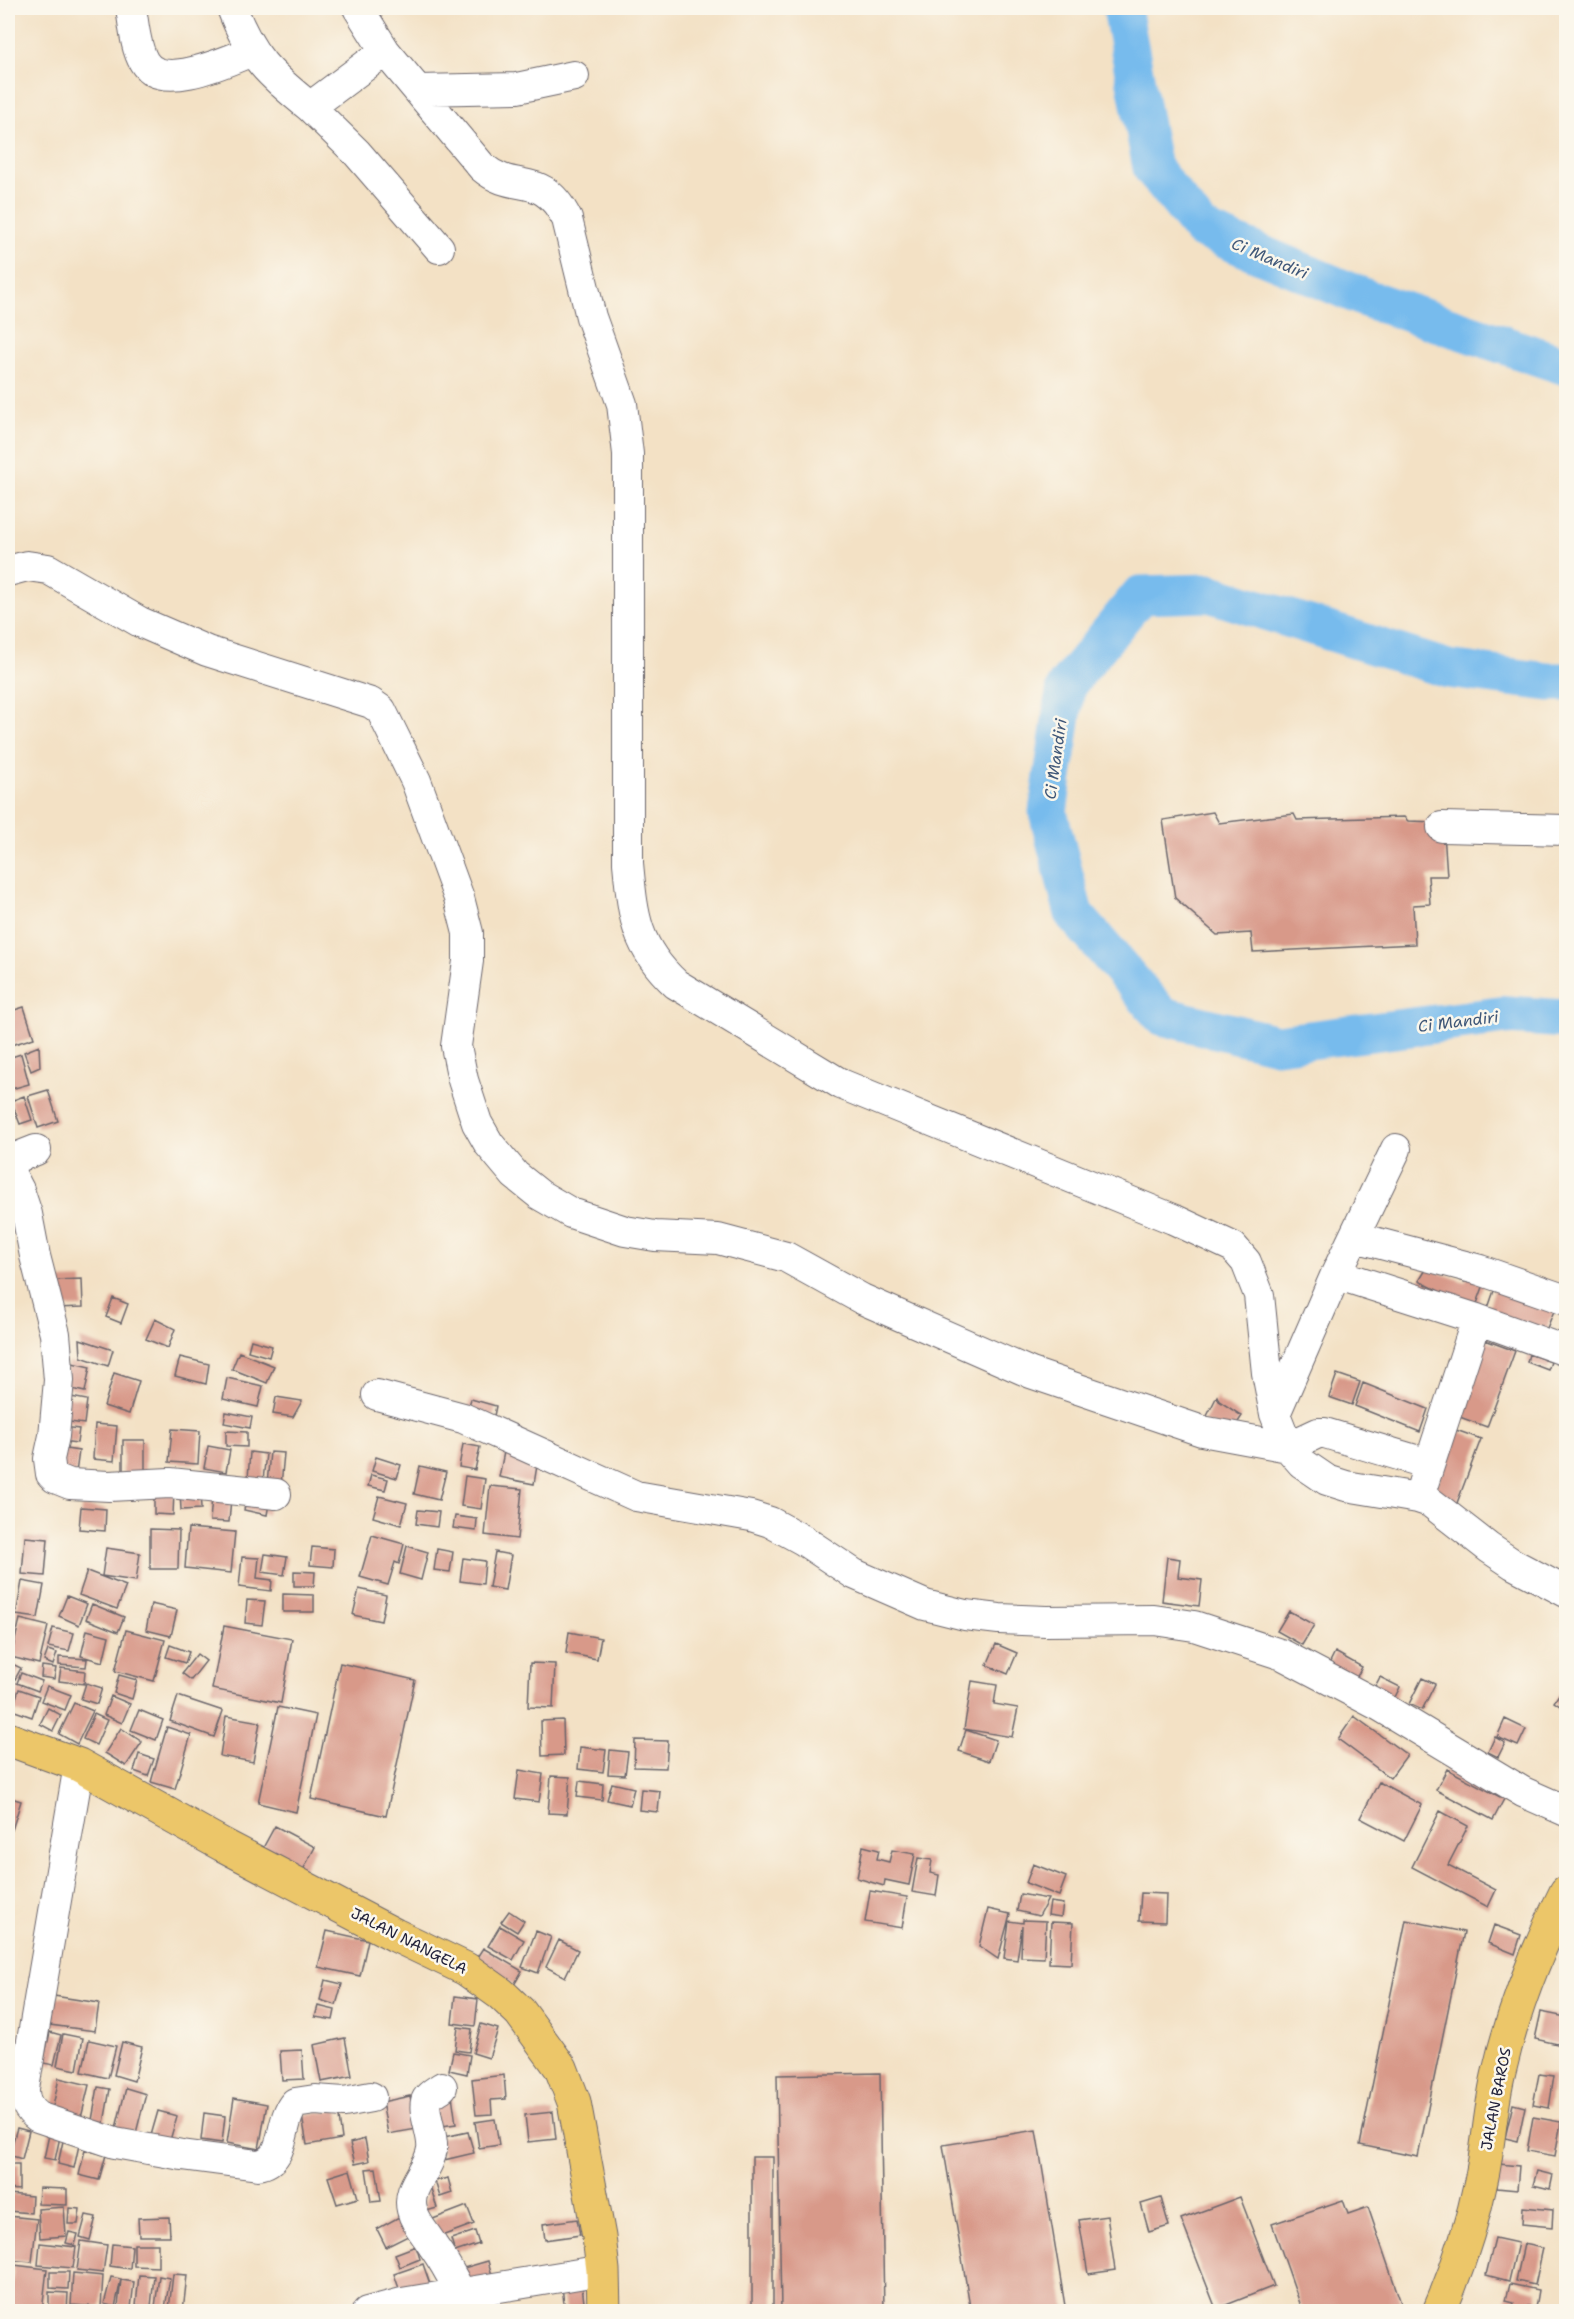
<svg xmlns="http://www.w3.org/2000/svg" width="1574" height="2319" font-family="'Shantell Sans',sans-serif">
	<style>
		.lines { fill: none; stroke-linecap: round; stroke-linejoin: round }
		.river { stroke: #77bbed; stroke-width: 39 }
		.building { fill: #d89989 }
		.minor-casing { stroke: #6b656b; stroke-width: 32 }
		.major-casing { stroke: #6b656b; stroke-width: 35 }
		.minor { stroke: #fff; stroke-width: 30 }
		.major { stroke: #ecc669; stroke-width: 33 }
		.labels { text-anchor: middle; stroke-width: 5; stroke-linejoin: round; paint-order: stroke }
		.street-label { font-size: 15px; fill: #22223b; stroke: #fbf7ec }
		.water-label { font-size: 16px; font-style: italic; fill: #405879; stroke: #fbf7ec }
	</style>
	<rect width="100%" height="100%" fill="#fbf7ec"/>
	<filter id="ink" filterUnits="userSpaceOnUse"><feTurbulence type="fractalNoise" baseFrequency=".0167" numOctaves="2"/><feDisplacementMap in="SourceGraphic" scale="12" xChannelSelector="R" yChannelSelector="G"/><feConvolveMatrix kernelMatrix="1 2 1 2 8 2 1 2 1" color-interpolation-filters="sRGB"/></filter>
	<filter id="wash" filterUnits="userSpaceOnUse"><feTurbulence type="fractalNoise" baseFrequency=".008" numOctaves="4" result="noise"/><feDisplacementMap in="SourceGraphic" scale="24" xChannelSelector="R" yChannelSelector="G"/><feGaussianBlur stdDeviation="1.35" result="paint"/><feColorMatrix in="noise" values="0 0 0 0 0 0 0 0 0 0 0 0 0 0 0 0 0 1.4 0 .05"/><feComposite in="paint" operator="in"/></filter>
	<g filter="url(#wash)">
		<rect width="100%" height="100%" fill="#f3e1c5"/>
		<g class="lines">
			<path class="river" d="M1122 8 1152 168 1201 229 1365 298 1566 366
				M1566 682H1548L1448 669 1209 593 1140 595 1066 686 1048 812 1074 914 1162 1016 1277 1044 1507 1015 1566 1019"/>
		</g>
		<g id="blocks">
			<path class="building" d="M1213 812 1219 823 1294 814 1297 820 1404 817 1408 821 1438 822 1444 833 1447 876H1428L1430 904 1413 905 1415 944 1253 952 1251 933 1217 935 1175 898 1163 820Z
				M24 1007 34 1038 8 1046V1012Z
				M39 1046 40 1067 31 1071 24 1052Z
				M21 1054 29 1084 8 1090V1058Z
				M48 1090 58 1121 38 1128 28 1096Z
				M24 1096 32 1120 20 1124 11 1101Z
				M1427 1268 1465 1282 1470 1274 1486 1279 1475 1309 1419 1281Z
				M82 1279 83 1307 55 1308 54 1280Z
				M1497 1282 1556 1306 1545 1333 1487 1311Z
				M113 1298 128 1304 121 1323 106 1317Z
				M155 1319 175 1329 168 1348 146 1339Z
				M80 1339 113 1350 108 1366 81 1357Z
				M251 1340 272 1346 269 1357 248 1351Z
				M1485 1340 1515 1351 1487 1427 1457 1416Z
				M239 1352 274 1366 267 1383 232 1369Z
				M1529 1354 1551 1362 1548 1370 1527 1362Z
				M180 1357 209 1364 206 1384 175 1376Z
				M68 1362 90 1367 85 1392 63 1387Z
				M114 1373 139 1381 129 1414 104 1406Z
				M1337 1374 1360 1382 1352 1405 1329 1397Z
				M227 1378 263 1386 258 1407 223 1399Z
				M1363 1383 1428 1409 1420 1432 1355 1406Z
				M66 1396 87 1400 84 1424 63 1421Z
				M1217 1396 1219 1401 1242 1416 1232 1431 1204 1422Z
				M276 1397 302 1401 293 1417 273 1414Z
				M471 1399 496 1406 494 1416 468 1408Z
				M226 1412 252 1417 250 1428 224 1423Z
				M95 1424 117 1426 114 1461 93 1459Z
				M63 1427 79 1429 77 1443 61 1441Z
				M172 1429 200 1431 198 1464 169 1462Z
				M1456 1430 1481 1439 1454 1511 1430 1502Z
				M226 1431 247 1432V1447L226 1446Z
				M123 1440H145V1474L123 1473Z
				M463 1444 480 1447 475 1470 459 1467Z
				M208 1446 230 1450 226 1472 204 1468Z
				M59 1448 79 1451 76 1473 56 1471Z
				M250 1452 266 1454 263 1480 248 1478Z
				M270 1452 284 1453 281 1486 267 1484Z
				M504 1452 538 1459 534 1484 499 1477Z
				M376 1457 401 1465 397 1478 372 1471Z
				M420 1466 446 1472 439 1500 414 1494Z
				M371 1475 388 1479 385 1490 368 1486Z
				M465 1476 485 1479 481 1509 461 1506Z
				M490 1486 522 1489 517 1539 485 1535Z
				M154 1491H174L173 1515 154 1514Z
				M200 1491 201 1509 181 1510 180 1492Z
				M247 1494 270 1498 267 1515 244 1510Z
				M379 1496 407 1503 401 1525 373 1517Z
				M212 1497 231 1498 229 1522 210 1521Z
				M81 1507 106 1509 105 1531 79 1529Z
				M418 1510 439 1512 437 1527 416 1524Z
				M455 1516 477 1519 476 1531 453 1528Z
				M188 1528 235 1532 231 1573 185 1568Z
				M150 1529 179 1530 178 1569H150Z
				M372 1535 404 1544 399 1564 395 1562 388 1585 360 1577Z
				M25 1537 48 1539 45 1576 22 1574Z
				M407 1546 428 1552 421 1580 400 1574Z
				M312 1547 334 1549 333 1567 310 1565Z
				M106 1548 140 1553 136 1581 102 1576Z
				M437 1549 453 1552 450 1572 434 1570Z
				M495 1552 511 1555 505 1590 489 1587Z
				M265 1554 287 1557 284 1575 262 1572Z
				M242 1557 259 1558 257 1578 272 1580 271 1591 239 1587Z
				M1167 1557 1180 1559 1178 1577 1202 1580 1199 1606 1162 1601Z
				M463 1558 485 1561 483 1584 460 1581Z
				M87 1571 126 1586 117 1609 79 1595Z
				M294 1571 315 1572 314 1586H294Z
				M22 1581 44 1585 38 1618 16 1615Z
				M359 1589 386 1595 381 1621 353 1615Z
				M283 1594 314 1595V1612H283Z
				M67 1596 87 1604 79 1625 59 1616Z
				M247 1600 265 1601 262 1625 245 1623Z
				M92 1604 124 1617 118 1632 86 1619Z
				M151 1604 177 1610 171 1636 146 1630Z
				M1289 1611 1314 1625 1302 1645 1277 1631Z
				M20 1619 48 1626 39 1664 11 1657Z
				M8 1621 16 1624 8 1647Z
				M224 1626 292 1639 281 1703 212 1689Z
				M53 1628 74 1633 69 1651 48 1647Z
				M87 1630 109 1636 103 1662 81 1656Z
				M126 1630 165 1640 154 1681 115 1671Z
				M569 1632 601 1638 597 1659 566 1653Z
				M996 1644 1017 1653 1008 1674 987 1665Z
				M170 1645 189 1652 185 1663 166 1657Z
				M48 1650 57 1653 53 1665 44 1661Z
				M1335 1652 1362 1667 1353 1684 1326 1670Z
				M197 1654 206 1661 191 1680 182 1673Z
				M59 1657 87 1659 86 1667 59 1665Z
				M8 1662 21 1668 14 1681 8 1678Z
				M340 1663 415 1680 386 1816 311 1799Z
				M530 1663 555 1664 553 1708 528 1707Z
				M42 1666 56 1668 54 1679 41 1677Z
				M61 1668 85 1671 84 1684 59 1681Z
				M21 1673 42 1681 38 1691 17 1683Z
				M119 1675 137 1680 132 1699 114 1693Z
				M1380 1677 1400 1687 1389 1709 1369 1698Z
				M1422 1678 1435 1684 1422 1710 1409 1704Z
				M972 1681 997 1685 994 1704 1018 1708 1012 1737 964 1729Z
				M86 1683 102 1688 97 1704 81 1699Z
				M47 1686 71 1695 65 1710 41 1701Z
				M1563 1688 1566 1690V1710L1554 1702Z
				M19 1689 39 1696 32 1717 12 1710Z
				M111 1696 130 1704 122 1723 104 1715Z
				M178 1696 223 1711 214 1737 170 1721Z
				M74 1703 93 1711 77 1744 59 1734Z
				M278 1707 316 1715 296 1812 258 1803Z
				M48 1708 61 1715 53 1731 40 1724Z
				M139 1710 163 1720 156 1740 131 1730Z
				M94 1714 107 1720 96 1745 83 1739Z
				M226 1716 260 1722 253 1762 220 1756Z
				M1354 1716 1407 1755 1390 1778 1338 1739Z
				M1505 1719 1526 1729 1518 1746 1497 1737Z
				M563 1720 564 1755 542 1756 541 1721Z
				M167 1727 191 1735 175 1789 151 1782Z
				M121 1728 142 1742 126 1766 105 1753Z
				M966 1730 996 1740 989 1761 959 1751Z
				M1495 1737 1505 1743 1498 1757 1488 1752Z
				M635 1740 668 1741 666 1768 634 1767Z
				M580 1747 606 1750 603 1772 578 1769Z
				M610 1750 628 1752 625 1775 608 1774Z
				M139 1754 154 1759 148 1776 134 1771Z
				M1447 1769 1504 1799 1493 1820 1436 1790Z
				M519 1770 543 1774 539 1802 515 1799Z
				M551 1776 570 1777 567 1814 548 1813Z
				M579 1781 603 1784 602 1800 577 1797Z
				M1379 1782 1422 1805 1404 1841 1360 1818Z
				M612 1783 634 1788 630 1805 607 1800Z
				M641 1789 660 1791 658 1812 639 1810Z
				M8 1797 21 1801 12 1830 8 1829Z
				M1440 1811 1468 1826 1448 1865 1496 1890 1488 1907 1412 1867Z
				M275 1826 315 1847 303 1870 263 1848Z
				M863 1846 879 1850 877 1859 889 1862 892 1850 915 1854 909 1885 885 1880 884 1886 857 1878Z
				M918 1858 932 1860 930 1873 939 1875 936 1896 912 1892Z
				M1033 1864 1066 1877 1059 1896 1026 1883Z
				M870 1891 907 1897 902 1928 865 1922Z
				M1141 1893 1166 1894 1165 1922 1139 1921Z
				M1020 1894 1048 1899 1039 1916 1017 1911Z
				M1050 1902 1063 1904 1061 1917 1048 1915Z
				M988 1909 1010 1914 998 1959 979 1946Z
				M509 1911 524 1921 517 1932 501 1922Z
				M1023 1920 1046 1921 1044 1958 1021 1957 1022 1926 1017 1960 1004 1958 1009 1921 1023 1923Z
				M1406 1920 1464 1932 1418 2157 1360 2145Z
				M1051 1922 1073 1923 1071 1964 1049 1963Z
				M1494 1925 1521 1935 1515 1954 1488 1943Z
				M500 1926 524 1940 513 1960 488 1946Z
				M327 1931 368 1940 360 1976 318 1967Z
				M536 1931 551 1937 538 1973 522 1967Z
				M559 1940 578 1950 565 1977 546 1967Z
				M483 1948 522 1971 514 1985 474 1962Z
				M325 1980 342 1984 336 2005 320 2000Z
				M54 1996 99 2003 95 2031 50 2025Z
				M455 1996 478 1999 475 2026 452 2023Z
				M318 2006 335 2010 333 2020 315 2017Z
				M1541 2012 1566 2017 1562 2045 1535 2039Z
				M481 2024 498 2029 489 2058 473 2053Z
				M458 2027 472 2029 469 2052 455 2050Z
				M50 2032 61 2035 54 2065 43 2063Z
				M63 2034 83 2038 77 2070 57 2066Z
				M345 2038 352 2076 321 2082 314 2045Z
				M89 2040 116 2046 108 2078 82 2072Z
				M122 2042 142 2047 134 2081 114 2075Z
				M302 2050 304 2079 282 2080 280 2051Z
				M453 2052 470 2055 467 2074 449 2070Z
				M880 2073 884 2312H781L777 2075Z
				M1539 2074 1554 2076 1549 2108 1533 2105Z
				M504 2075 506 2099 491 2100 492 2114 476 2115 472 2079Z
				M59 2078 89 2085 81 2118 52 2111Z
				M98 2087 110 2089 104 2123 92 2120Z
				M126 2088 146 2094 136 2133 116 2128Z
				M452 2095 456 2124 435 2127 431 2097Z
				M410 2096 417 2129 388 2134 382 2102Z
				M234 2098 267 2104 259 2149 227 2143Z
				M1513 2104 1525 2107 1518 2141 1505 2138Z
				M338 2110 342 2139 307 2145 302 2116Z
				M158 2111 177 2116 169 2144 150 2139Z
				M553 2112 556 2139 528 2142 525 2115Z
				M204 2113 225 2116 222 2143 201 2140Z
				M1533 2117 1561 2122 1555 2156 1527 2151Z
				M495 2119 499 2145 479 2148 475 2122Z
				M17 2128 29 2131 22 2159 9 2155Z
				M50 2130 61 2132 55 2160 44 2158Z
				M1036 2130 1066 2312H971L943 2145Z
				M468 2132 474 2153 444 2160 439 2138Z
				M365 2139 369 2161 355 2164 350 2143Z
				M63 2141 79 2145 74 2168 58 2164Z
				M85 2150 106 2155 99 2180 79 2175Z
				M752 2157H773V2312H752Z
				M8 2164H19V2190L8 2189Z
				M1499 2164 1519 2166 1517 2190 1497 2188Z
				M376 2168 381 2201 371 2202 366 2169Z
				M350 2170 358 2198 337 2204 328 2177Z
				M1537 2171 1553 2175 1550 2189 1533 2185Z
				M448 2178 452 2193 440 2197 435 2181Z
				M429 2182 437 2208 423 2212Z
				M39 2188 67 2189V2205L38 2204Z
				M8 2194 32 2196 31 2213 8 2211Z
				M1240 2197 1274 2286 1216 2309 1181 2219Z
				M1161 2198 1169 2226 1149 2232 1141 2204Z
				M1343 2200 1348 2214 1368 2207 1402 2306 1385 2312H1303L1272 2224Z
				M467 2206 474 2224 439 2237 433 2219Z
				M64 2207 66 2236 40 2238 38 2209Z
				M1523 2207 1553 2210 1552 2227 1522 2224Z
				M69 2208 80 2209 78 2224H68Z
				M86 2215 96 2217 90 2240 80 2237Z
				M8 2216 37 2219 32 2262 8 2260Z
				M1107 2216 1115 2270 1088 2274 1079 2220Z
				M169 2217 170 2236H139L138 2218Z
				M399 2217 408 2236 386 2247 377 2229Z
				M577 2219 580 2235 545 2240 543 2224Z
				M475 2231 479 2244 455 2252 451 2239Z
				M69 2232 78 2234 75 2245 66 2243Z
				M1495 2238 1518 2243 1509 2281 1486 2275Z
				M81 2241 107 2245 103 2273 77 2270Z
				M40 2243 76 2247 73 2268 38 2265Z
				M112 2244 132 2246 130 2269 110 2266Z
				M134 2244H158V2267L134 2266Z
				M1524 2244 1543 2248 1535 2285 1516 2281Z
				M416 2246 420 2259 400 2267 395 2254Z
				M488 2261 493 2279 462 2287 457 2270Z
				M423 2264 431 2287 402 2297 394 2274Z
				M14 2265 47 2269 42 2312H8Z
				M50 2272H69L68 2289 50 2288Z
				M73 2273 103 2276 101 2307 71 2305Z
				M173 2274 187 2275 183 2311 169 2309Z
				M139 2275 154 2276 151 2307 136 2305Z
				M159 2276 170 2278 165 2308 155 2307Z
				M581 2276 585 2312H565L561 2278Z
				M111 2277 121 2279 115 2307 104 2304Z
				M121 2280 134 2282 131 2308 118 2306Z
				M1510 2284 1538 2290 1535 2308 1528 2306 1527 2312H1512L1514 2303 1506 2301Z
				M49 2292 68 2293 67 2312H49Z"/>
		</g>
	</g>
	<g filter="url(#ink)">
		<use href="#blocks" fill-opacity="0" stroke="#6b656b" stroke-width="1.5"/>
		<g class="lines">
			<defs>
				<path id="minor" d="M131 8C134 25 135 47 144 62 162 92 227 61 252 51
					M232 8C251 58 269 74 310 107
					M358 8 385 51 482 167C516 196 541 168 567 219L591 317 622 404 628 454V863C633 916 635 946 676 984L841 1084 1173 1219 1233 1247 1246 1262 1259 1295 1267 1373 1275 1414 1288 1447 1302 1463 1327 1480 1346 1486 1418 1498 1430 1502 1489 1548 1513 1564 1566 1592
					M385 51 310 107 357 153 439 248
					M418 90 517 88 574 76
					M8 571 27 566 48 569 140 622 207 651 371 703 381 710 416 781 459 898 468 933V961L456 1046 463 1080 477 1123 489 1144 515 1175 540 1195 571 1213 625 1231 655 1236 718 1239 786 1257 862 1299 1031 1373 1202 1431 1288 1447 1318 1433H1325L1429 1464
					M1442 827 1566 830
					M8 1161 36 1150
					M8 1169 19 1190 27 1214 35 1256 55 1334 59 1380 54 1436 49 1459 51 1474 55 1478 70 1484 109 1486 170 1483 276 1494
					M1355 1237 1480 1270 1566 1300
					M1336 1274 1477 1319 1566 1351
					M377 1395 463 1418 636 1496 751 1516 770 1522 803 1540 854 1574 925 1605 965 1615 999 1619 1046 1621 1154 1620 1194 1626 1283 1655 1380 1706 1523 1792 1566 1811
					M1275 1414 1336 1274 1396 1149
					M1423 1484 1477 1319
					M79 1765 24 2088C24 2101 27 2109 38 2117L115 2143 182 2155 258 2165C288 2161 278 2121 295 2103L315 2100 344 2102 371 2097
					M442 2087C438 2090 430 2094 427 2099 421 2109 434 2135 432 2149 429 2171 406 2187 412 2210 415 2223 426 2234 433 2246 444 2261 453 2278 461 2294
					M367 2312 402 2303 603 2270"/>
				<path id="major" d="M8 1739 79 1765 223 1845 395 1935 466 1969 501 1994 520 2012 561 2068 574 2102 599 2237 603 2270 604 2312
					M1439 2312C1457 2270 1472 2225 1481 2181 1489 2145 1490 2108 1499 2072 1513 2010 1538 1948 1566 1892"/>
			</defs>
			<use href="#minor" class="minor-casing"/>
			<use href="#major" class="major-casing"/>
			<use href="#minor" class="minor"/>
			<use href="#major" class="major"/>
		</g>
	</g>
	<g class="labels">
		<g class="street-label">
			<text transform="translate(409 1941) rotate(27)" y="5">JALAN NANGELA</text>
			<text transform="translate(1496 2099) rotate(-79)" y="5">JALAN BAROS</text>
		</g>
		<g class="water-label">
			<text transform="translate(1270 258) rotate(23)" y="6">Ci Mandiri</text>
			<text transform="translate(1055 759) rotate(-82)" y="6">Ci Mandiri</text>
			<text transform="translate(1458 1021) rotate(-7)" y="6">Ci Mandiri</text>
		</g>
	</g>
	<rect width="1574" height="2319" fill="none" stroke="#fbf7ec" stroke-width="30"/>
</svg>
